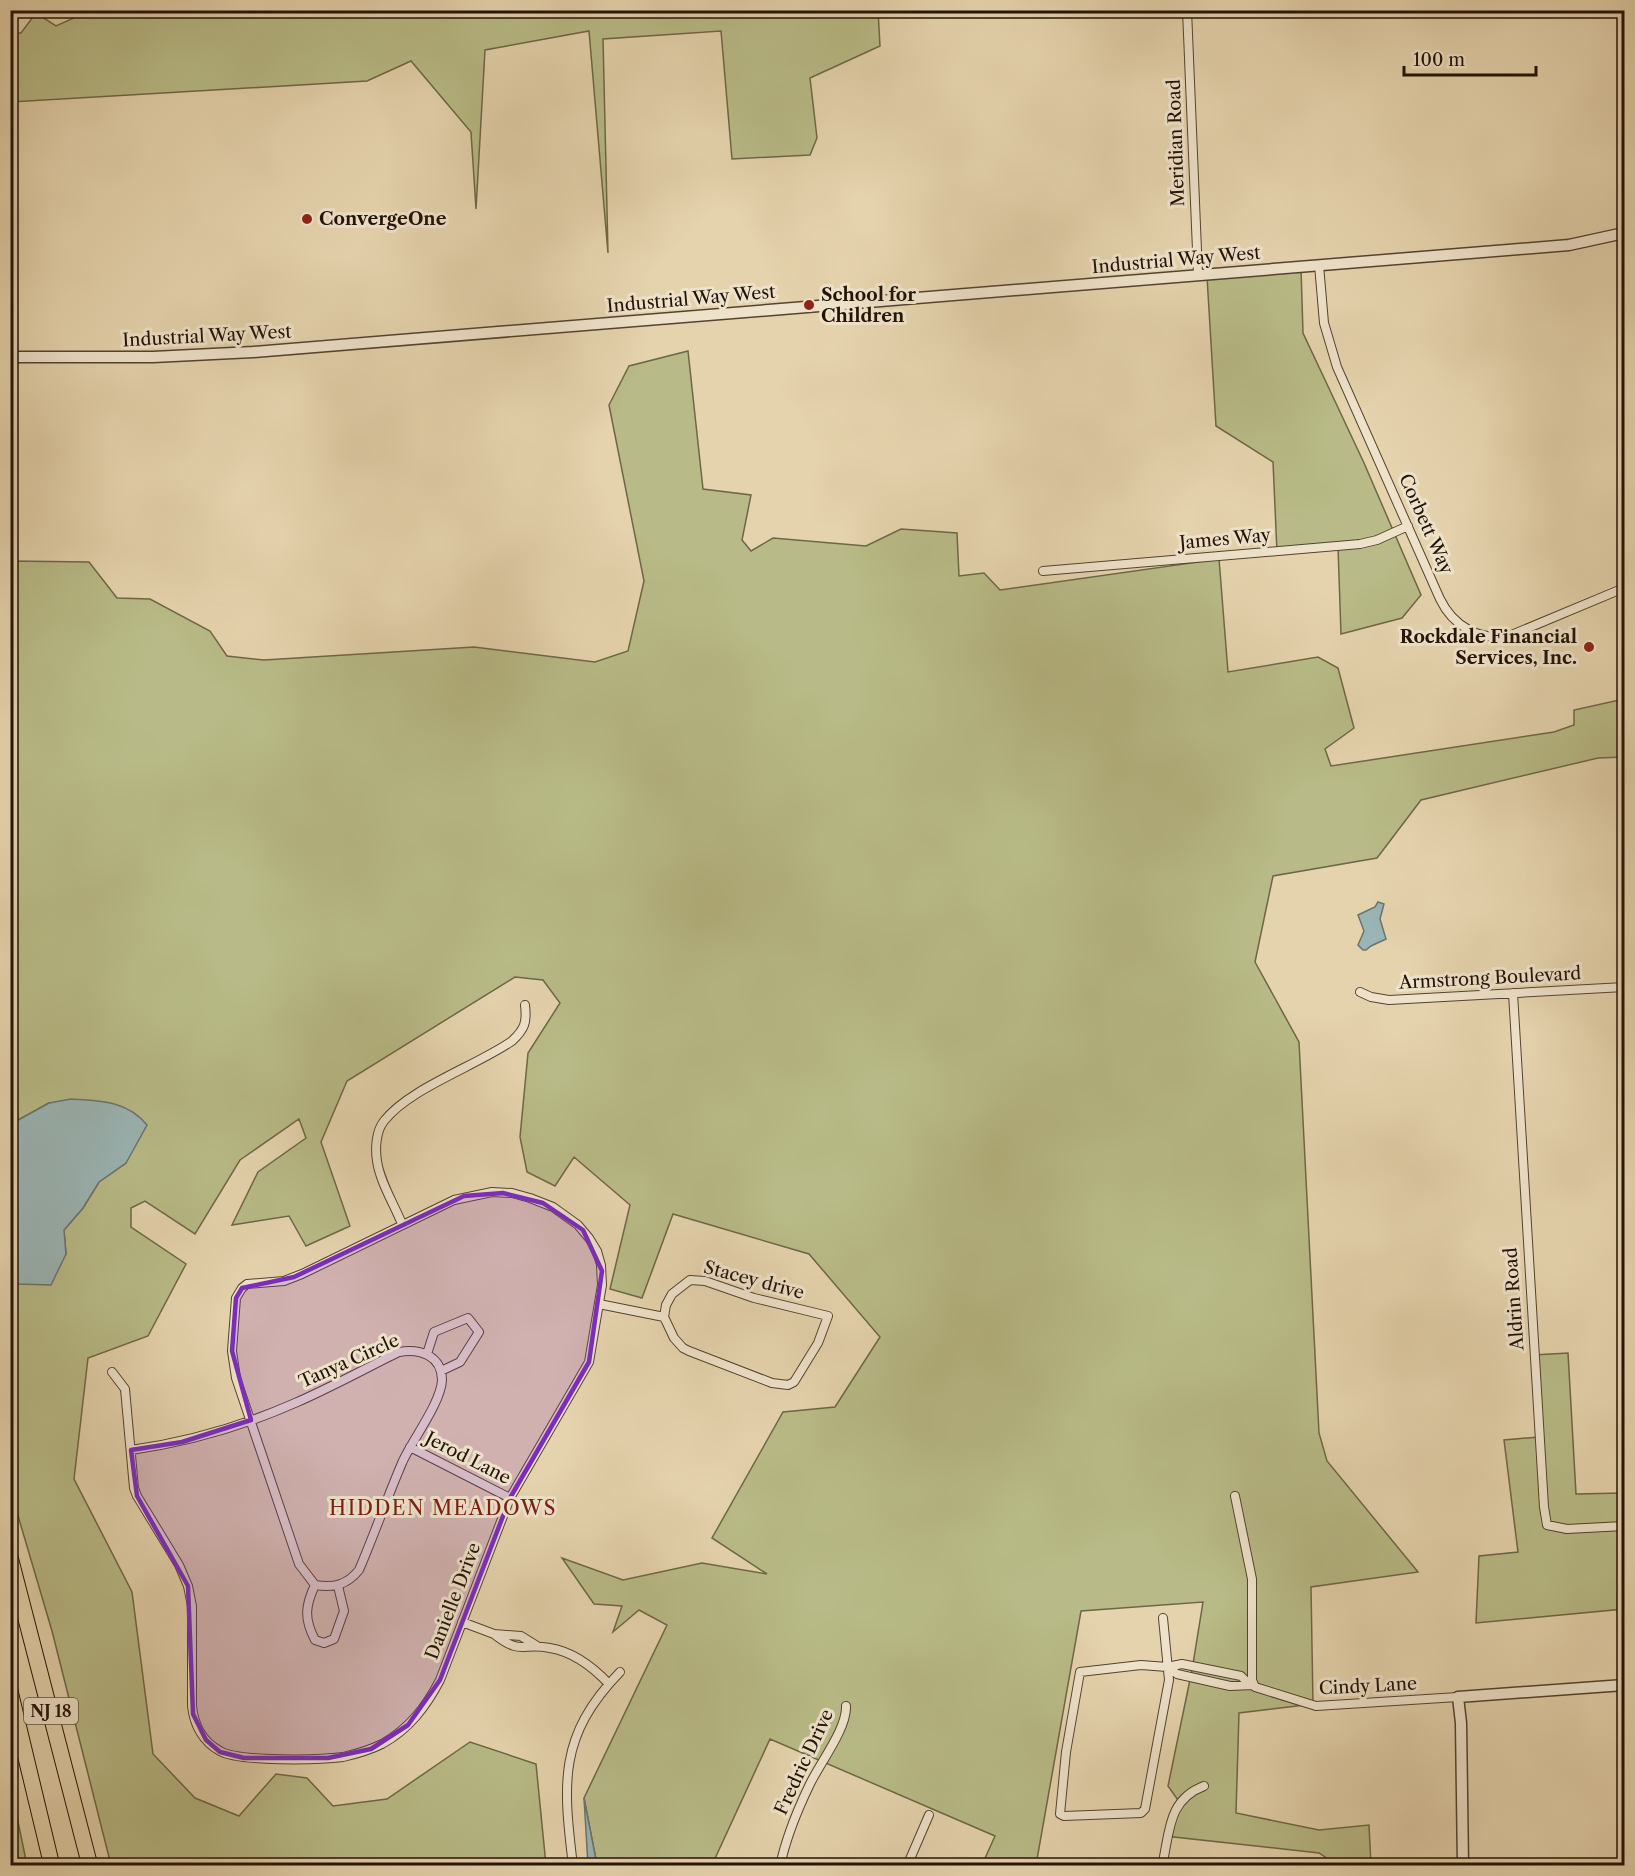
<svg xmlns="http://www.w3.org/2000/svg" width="1635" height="1876" font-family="'Libre Caslon Text',serif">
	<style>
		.green { fill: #b8bb87; stroke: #6e6746; stroke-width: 1.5 }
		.water { fill: #9ab5b5; stroke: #6a746f; stroke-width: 1.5 }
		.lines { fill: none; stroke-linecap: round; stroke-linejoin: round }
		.minor-casing { stroke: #544330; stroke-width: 10 }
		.tertiary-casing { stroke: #544330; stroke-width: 13 }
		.motorway-casing { stroke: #231306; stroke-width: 17 }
		.minor { stroke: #eee2ca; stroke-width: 8 }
		.tertiary { stroke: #eee2ca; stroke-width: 10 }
		.motorway { stroke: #e5d3ad; stroke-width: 15 }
		.marked { fill: #7b2cbf; fill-opacity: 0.2; stroke: #7b2cbf; stroke-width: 4.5; stroke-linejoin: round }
		.poi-dot { fill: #8f2418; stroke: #eee2ca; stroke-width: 2 }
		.labels { text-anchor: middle; stroke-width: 6; stroke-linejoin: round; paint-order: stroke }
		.shield { fill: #eee2ca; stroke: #605141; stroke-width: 1.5 }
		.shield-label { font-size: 16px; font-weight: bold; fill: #231306 }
		.street-label { font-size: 18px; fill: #231306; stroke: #eee2ca }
		.poi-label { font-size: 18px; font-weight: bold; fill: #231306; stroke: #eee2ca; text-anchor: start }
		.neighbourhood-label { font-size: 20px; letter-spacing: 1.5px; fill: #7a1f14; stroke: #eee2ca }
	</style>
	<rect width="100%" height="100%" fill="#e5d3ad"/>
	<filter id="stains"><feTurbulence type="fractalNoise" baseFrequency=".00333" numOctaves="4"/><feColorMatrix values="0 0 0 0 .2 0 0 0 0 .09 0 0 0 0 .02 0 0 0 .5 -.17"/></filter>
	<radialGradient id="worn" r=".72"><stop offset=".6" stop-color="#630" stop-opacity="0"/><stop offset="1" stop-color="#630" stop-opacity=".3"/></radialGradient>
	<path class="green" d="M69 10H878L880 46 810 78 817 138 810 155 732 159 721 31 603 39 608 253 589 31 485 50 476 209 471 132 411 61 367 81 11 102V33H21L36 13 56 26 74 18Z
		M1301 268 1303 333 1364 463 1421 595 1402 618 1341 634 1338 547 1277 552 1273 462 1216 426 1207 277Z
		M688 351 703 489 751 495 742 540 751 551 773 538 866 546 901 529 957 533 959 576 984 573 1000 590 1219 559 1228 672 1318 657 1338 668 1354 728 1325 749 1331 766 1554 732 1574 725V710L1624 699V757L1598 758 1421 800 1377 858 1273 876 1255 962 1299 1042 1319 1433 1327 1461 1418 1572 1311 1587 1313 1704 1239 1713 1236 1813 1319 1830 1369 1825 1371 1865H1337L1319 1853 1165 1836 1178 1800 1168 1786 1192 1670 1203 1602 1081 1611 1036 1865H982L995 1836 770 1739 712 1865H597L584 1798 667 1625 639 1610 613 1632 622 1606 594 1604 562 1558 623 1580 702 1563 767 1574 712 1538 783 1412 835 1407 880 1337 809 1254 673 1214 642 1298 610 1289 630 1205 574 1157 555 1186 527 1172 520 1137 528 1053 560 1003 543 980 515 977 347 1081 321 1142 350 1226 306 1246 289 1216 232 1225 258 1172 306 1138 299 1119 240 1160 195 1234 145 1201 131 1208V1227L186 1264 148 1336 88 1358 74 1479 132 1592 153 1754 195 1798 239 1816 276 1774 307 1778 333 1806 387 1799 470 1742 536 1764 546 1865H111L52 1631 11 1492V1274L17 1284 66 1254 64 1230 83 1208 99 1182 126 1163 49 1103 11 1124V561L89 562 117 598 150 599 210 631 227 656 264 660 474 647 595 662 628 651 644 581 609 405 629 366Z
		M1568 1353 1576 1494 1624 1493V1609L1476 1623 1479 1556 1518 1552 1504 1440 1539 1437 1533 1355Z
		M10 1788H11L27 1865H11Z"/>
	<path class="water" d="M1378 902 1384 904 1380 919 1386 939 1371 946 1366 950H1363L1358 945 1364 931 1358 915 1375 907Z
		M71 1099C99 1101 127 1100 147 1125L126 1163 99 1182 83 1208 64 1230 66 1254 51 1285 17 1284 10 1274 11 1124 49 1103Z
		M584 1798 597 1865H588Z"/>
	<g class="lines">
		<defs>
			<path id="minor" d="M1187 10 1198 274
				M1319 265 1324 323 1337 367 1440 599C1453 626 1479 641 1509 636L1624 588
				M1043 571 1360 544 1377 540 1408 526
				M1360 992 1371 997 1389 1000 1624 987
				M1513 993 1544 1507 1547 1525 1567 1529 1624 1526
				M402 1224C394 1204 380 1182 377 1161 375 1148 376 1131 384 1121 410 1088 476 1066 512 1041 525 1029 527 1022 525 1005
				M690 1280 705 1281 754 1298 828 1316 818 1343 794 1382 788 1385 772 1383 689 1351 683 1348 674 1338 664 1317 666 1305 672 1294Z
				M599 1304 664 1317
				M427 1354 434 1332 468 1318 479 1332 460 1362 441 1371
				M112 1372 125 1389 134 1488 137 1496 179 1565 188 1586 192 1606V1706C194 1725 203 1742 220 1751 239 1762 319 1760 343 1757 356 1754 370 1750 382 1744 409 1729 426 1707 440 1680L510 1498 589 1362 602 1285 601 1265 597 1251 589 1238 578 1225 553 1207 530 1198 512 1193 492 1192 454 1200 302 1274 284 1281 247 1284 242 1288 236 1298 232 1351 236 1378 299 1564 315 1585C334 1588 347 1585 359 1570 374 1535 387 1498 402 1463 412 1440 441 1403 442 1380 442 1356 420 1348 399 1352 364 1369 330 1388 295 1403 243 1426 187 1442 131 1450
				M410 1447 510 1498
				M1235 1496 1252 1579V1680L1255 1687 1316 1706 1458 1697
				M315 1585C305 1606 304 1619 315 1640L324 1643 334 1639 344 1611 338 1586
				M1163 1618 1169 1680 1145 1809 1141 1813 1064 1816 1060 1814 1066 1752 1080 1672 1141 1665 1167 1667
				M462 1622 494 1634 521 1636 537 1646
				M494 1634C522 1656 521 1642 550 1648 574 1652 593 1667 609 1684
				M1249 1684 1241 1676 1182 1664 1167 1667 1177 1674 1230 1686 1254 1685
				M573 1866C563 1783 558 1736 620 1672
				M780 1866C786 1838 797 1811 809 1786 819 1764 847 1729 846 1706
				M907 1866 929 1815
				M1162 1866C1170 1833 1167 1800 1204 1786"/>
			<path id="tertiary" d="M10 357H153L253 352 1569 245 1624 233
				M1463 1866 1461 1723 1458 1697 1624 1685"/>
			<path id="motorway" d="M10 1557 90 1866
				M10 1691 52 1866"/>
		</defs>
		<use href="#minor" class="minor-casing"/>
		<use href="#tertiary" class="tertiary-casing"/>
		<use href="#motorway" class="motorway-casing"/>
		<use href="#minor" class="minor"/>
		<use href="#tertiary" class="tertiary"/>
		<use href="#motorway" class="motorway"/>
	</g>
	<path class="marked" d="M503 1193 543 1203 583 1230 602 1271 589 1362 510 1498 440 1680 408 1725 371 1749 328 1758H244L220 1752 206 1740 193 1714 188 1586 137 1496 131 1450 182 1442 251 1420 232 1351 236 1298 242 1288 294 1277 464 1196Z"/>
	<g class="poi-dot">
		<circle cx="307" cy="219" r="6"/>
		<circle cx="809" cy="305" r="6"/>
		<circle cx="1589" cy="647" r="6"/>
	</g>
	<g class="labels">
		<rect class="shield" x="24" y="1698" width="54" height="26" rx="4.5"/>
		<g class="shield-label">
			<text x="51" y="1717">NJ 18</text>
		</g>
		<g class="street-label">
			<text transform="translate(1176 143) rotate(-92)" y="6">Meridian Road</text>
			<text transform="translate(1176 260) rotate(-5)" y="6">Industrial Way West</text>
			<text transform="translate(691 299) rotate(-5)" y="6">Industrial Way West</text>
			<text transform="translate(207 336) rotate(-3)" y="6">Industrial Way West</text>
			<text transform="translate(1426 524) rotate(66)" y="6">Corbett Way</text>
			<text transform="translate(1225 539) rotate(-5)" y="6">James Way</text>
			<text transform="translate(1490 978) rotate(-3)" y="6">Armstrong Boulevard</text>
			<text transform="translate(754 1280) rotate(15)" y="6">Stacey drive</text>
			<text transform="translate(1514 1299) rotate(-94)" y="6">Aldrin Road</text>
			<text transform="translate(349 1361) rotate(-24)" y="6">Tanya Circle</text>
			<text transform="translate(468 1458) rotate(27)" y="6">Jerod Lane</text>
			<text transform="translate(453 1601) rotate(-69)" y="6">Danielle Drive</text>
			<text transform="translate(1368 1686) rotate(-3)" y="6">Cindy Lane</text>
			<text transform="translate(804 1762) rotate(-65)" y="6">Fredric Drive</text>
		</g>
		<g class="poi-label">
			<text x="319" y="225">ConvergeOne</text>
			<text x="821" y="301">School for<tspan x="821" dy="21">Children</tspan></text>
			<text x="1577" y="643" text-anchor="end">Rockdale Financial<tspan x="1577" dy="21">Services, Inc.</tspan></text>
		</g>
		<g class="neighbourhood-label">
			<text x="443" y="1515">HIDDEN MEADOWS</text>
		</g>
	</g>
	<rect width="1635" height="1876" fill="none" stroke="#e5d3ad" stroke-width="36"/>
	<rect x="12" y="12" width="1611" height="1852" fill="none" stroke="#231306" stroke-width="3"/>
	<rect x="18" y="18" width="1599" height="1840" fill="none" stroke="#231306" stroke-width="1.5"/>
	<path d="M1404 66v9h132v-9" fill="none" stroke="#231306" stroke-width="3"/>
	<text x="1413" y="66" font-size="18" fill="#231306" stroke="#eee2ca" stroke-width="4.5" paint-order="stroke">100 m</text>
	<rect width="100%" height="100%" filter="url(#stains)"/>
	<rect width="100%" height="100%" fill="url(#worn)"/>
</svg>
